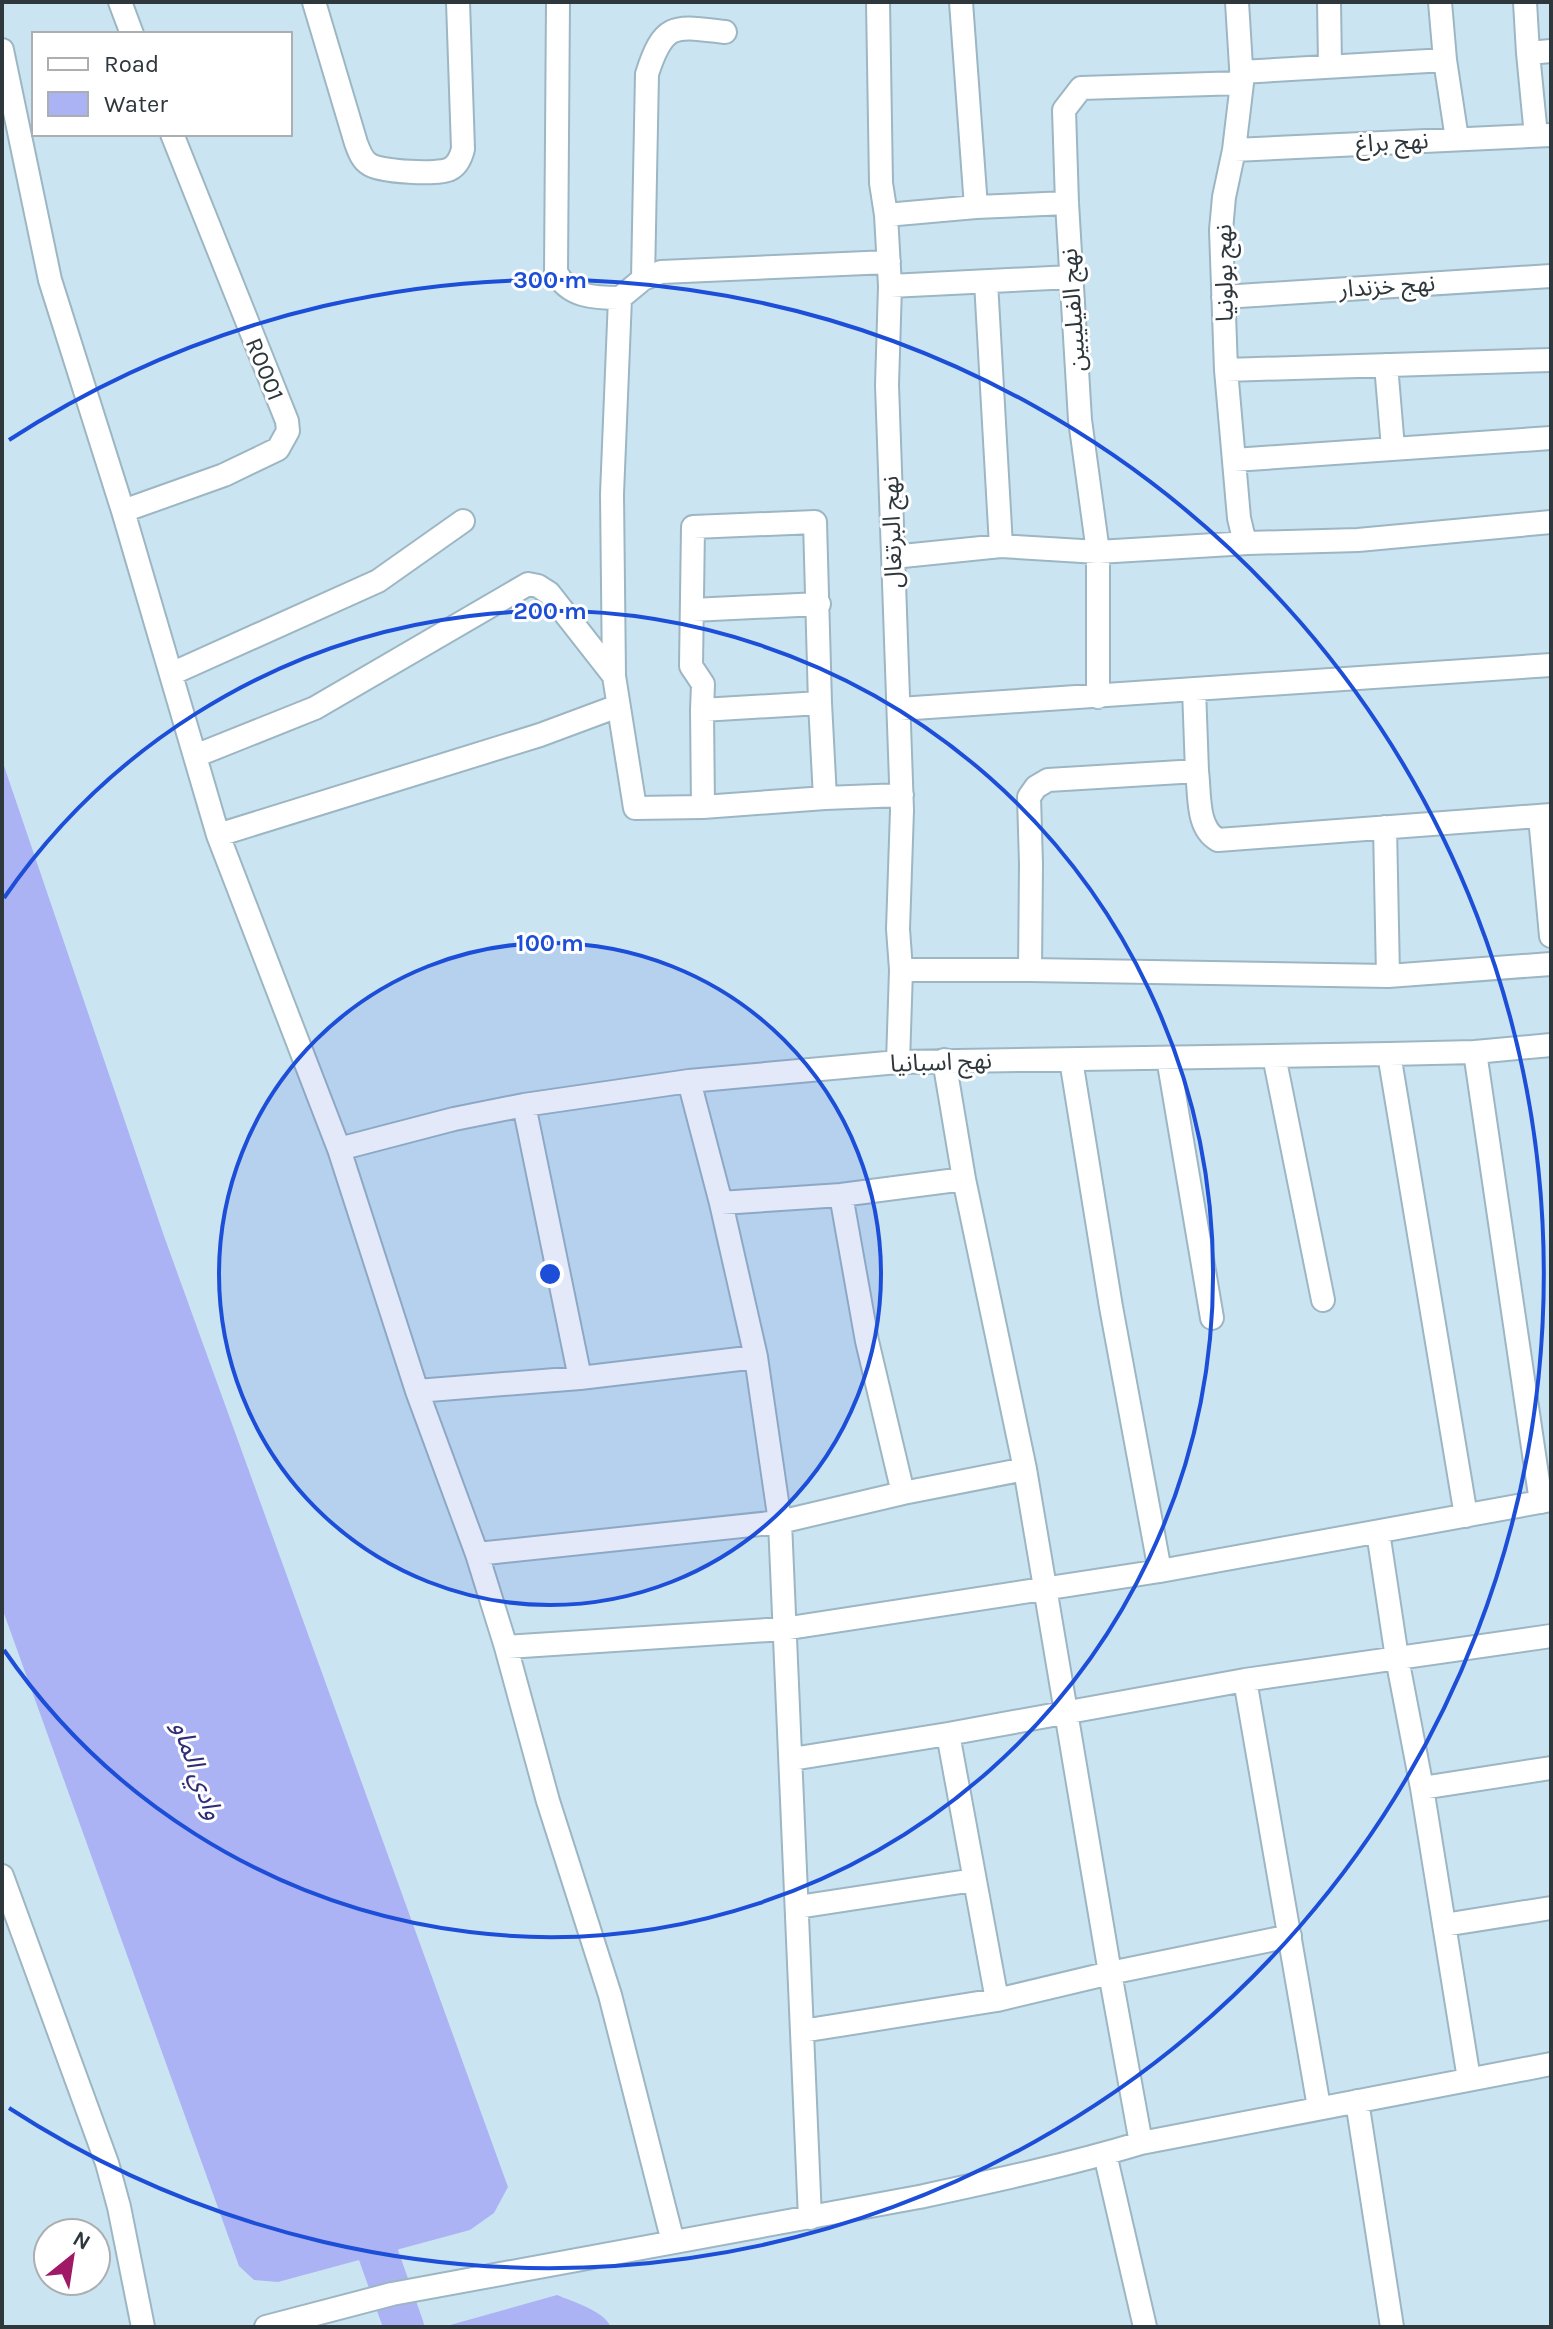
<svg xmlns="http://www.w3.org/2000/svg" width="1553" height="2329" font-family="Karla,'Noto Sans Arabic',sans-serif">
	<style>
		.water { fill: #acb3f5 }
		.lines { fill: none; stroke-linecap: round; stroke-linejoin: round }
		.river { stroke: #acb3f5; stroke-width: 40 }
		.minor-casing { stroke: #9db6c3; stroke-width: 26 }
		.minor { stroke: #fff; stroke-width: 22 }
		.ring { fill: none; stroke: #1d4ed8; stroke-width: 4 }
		.labels { text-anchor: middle; stroke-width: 6; stroke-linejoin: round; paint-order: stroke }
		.street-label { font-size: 24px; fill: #2d373c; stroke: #fff }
		.water-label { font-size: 26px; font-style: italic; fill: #2f2d78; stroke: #fff }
		.centre { fill: #1d4ed8; stroke: #fff; stroke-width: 4 }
		.ring-label { font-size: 24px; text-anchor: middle; font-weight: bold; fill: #1d4ed8; stroke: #fff; stroke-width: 6; stroke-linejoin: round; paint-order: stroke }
	</style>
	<rect width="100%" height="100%" fill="#cbe4f2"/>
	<path class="water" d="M2 760 164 1236 508 2187 494 2213 470 2230 278 2282 254 2280 239 2266 2 1608Z
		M557 2295C573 2302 603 2310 611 2327H443Z"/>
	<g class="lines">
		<path class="river" d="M360 2203 404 2327"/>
		<defs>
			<path id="minor" d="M120 2 132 34
				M314 2 356 143C359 151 362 160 369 164 379 172 439 175 450 169 458 165 461 157 463 149L458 2
				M558 2 556 272C568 297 595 298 620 298
				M878 2 881 183 886 215 890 286 887 385 902 810 898 929 901 970 898 1062
				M961 2 976 207
				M1237 2 1242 83 1234 150 1224 197 1221 230 1226 370 1239 518 1243 535 1248 543
				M1329 2 1330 65
				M1440 2 1445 60
				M1525 2 1528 53 1536 136
				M2 50 50 280 123 511 218 835 339 1149 417 1391 477 1554 506 1647 548 1801 610 1995 673 2242
				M1528 53 1551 51
				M1241 72 1445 60 1457 139
				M1234 150 1551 135
				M886 215 976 207 1067 203
				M643 279 647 74C664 21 675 26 725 32
				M986 282 1001 546
				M890 286 1071 277
				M1223 297 1551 276
				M1386 365 1393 448
				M1226 370 1551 360
				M1234 460 1551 438
				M123 511 224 475 278 449 288 431 287 421 172 134
				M893 557 1001 546 1098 552 1248 543 1358 540 1551 522
				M692 610 819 604
				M171 674 378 581 463 521
				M1098 697V552L1080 420 1067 203 1064 110 1081 88 1242 83
				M899 709 1551 665
				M702 710 703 684 691 666 693 527 815 522 820 703
				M195 756 315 708 528 584 538 586 549 593 614 676
				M1197 771C1200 794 1196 828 1218 840L1551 815
				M825 798 902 795
				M703 807 825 798 820 703 702 710 703 807 635 808 614 676 612 494 620 298 643 279 661 272 889 262
				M1540 817 1551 936
				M1385 827 1388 976
				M218 835 540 735 618 706
				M901 970H1030L1031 864 1029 797 1036 787 1048 780 1197 771 1194 689
				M1030 970 1388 976 1551 964
				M1475 1052 1541 1502
				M1389 1054 1466 1516
				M1274 1056 1323 1300
				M1168 1058 1212 1318
				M944 1060 964 1179 1025 1469 1110 1973 1141 2143
				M1071 1060 1111 1307 1160 1571
				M689 1081 721 1203 756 1357 780 1522 810 2218
				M524 1105 580 1378
				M339 1149 454 1119 524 1105 689 1081 898 1062 1389 1054 1475 1052 1551 1045
				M841 1195 867 1341 903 1493
				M721 1203 841 1195 964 1179
				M417 1391 580 1378 756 1357
				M1378 1532 1397 1658 1422 1788 1469 2079
				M477 1554 780 1522 903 1493 1025 1469
				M506 1647 783 1629 1160 1571 1551 1500
				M1245 1680 1319 2107
				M948 1734 997 2000
				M792 1759 948 1734 1245 1680 1551 1636
				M1422 1788 1551 1768
				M2 1876 107 2163 119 2207 143 2327
				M798 1907 974 1880
				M1444 1925 1551 1908
				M802 2031 997 2000 1110 1973 1290 1936
				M1357 2101 1392 2327
				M1105 2154 1145 2327
				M266 2327 392 2294 919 2197C993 2181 1068 2165 1141 2143L1551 2064"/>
		</defs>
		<use href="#minor" class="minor-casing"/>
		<use href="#minor" class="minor"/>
	</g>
	<circle cx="550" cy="1274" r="331" fill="#1d4ed8" fill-opacity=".12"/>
	<g class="ring">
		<circle cx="550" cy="1274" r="331"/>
		<path d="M4 898A663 663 0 1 1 4 1650"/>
		<path d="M9 440A994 994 0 1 1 9 2108"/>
	</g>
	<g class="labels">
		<g class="street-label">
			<text transform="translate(1392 142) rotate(-3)" y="8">نهج براغ</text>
			<text transform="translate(1224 273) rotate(-91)" y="8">نهج بولونيا</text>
			<text transform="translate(1387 286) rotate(-4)" y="8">نهج خزندار</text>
			<text transform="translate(1073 310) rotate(-94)" y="8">نهج الفيليبين</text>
			<text transform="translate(265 369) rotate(68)" y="8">R0001</text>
			<text transform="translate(892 532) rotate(-92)" y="8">نهج البرتغال</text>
			<text transform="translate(941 1062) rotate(-2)" y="8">نهج اسبانيا</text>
		</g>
		<g class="water-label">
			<text transform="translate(198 1770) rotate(70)" y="9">وادي الماو</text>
		</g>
	</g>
	<circle cx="550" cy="1274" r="12" class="centre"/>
	<g class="ring-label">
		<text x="550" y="288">300 m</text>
		<text x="550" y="619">200 m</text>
		<text x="550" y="951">100 m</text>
	</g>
	<rect width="1553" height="2329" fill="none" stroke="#2d373c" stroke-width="8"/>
	<rect x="32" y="32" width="260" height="104" fill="#ffffff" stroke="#abafb1" stroke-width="2"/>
	<rect x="48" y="58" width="40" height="12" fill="#ffffff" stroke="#abafb1" stroke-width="2"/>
	<text x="104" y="72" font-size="24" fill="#2d373c">Road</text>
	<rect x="48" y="92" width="40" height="24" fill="#acb3f5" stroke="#abafb1" stroke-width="2"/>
	<text x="104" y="112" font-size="24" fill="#2d373c">Water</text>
	<g transform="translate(72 2257) rotate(30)"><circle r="38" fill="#ffffff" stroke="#abafb1" stroke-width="2"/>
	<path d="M0-6L14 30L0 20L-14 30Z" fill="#a01966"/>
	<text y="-12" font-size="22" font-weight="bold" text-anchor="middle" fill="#2d373c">N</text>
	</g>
</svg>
